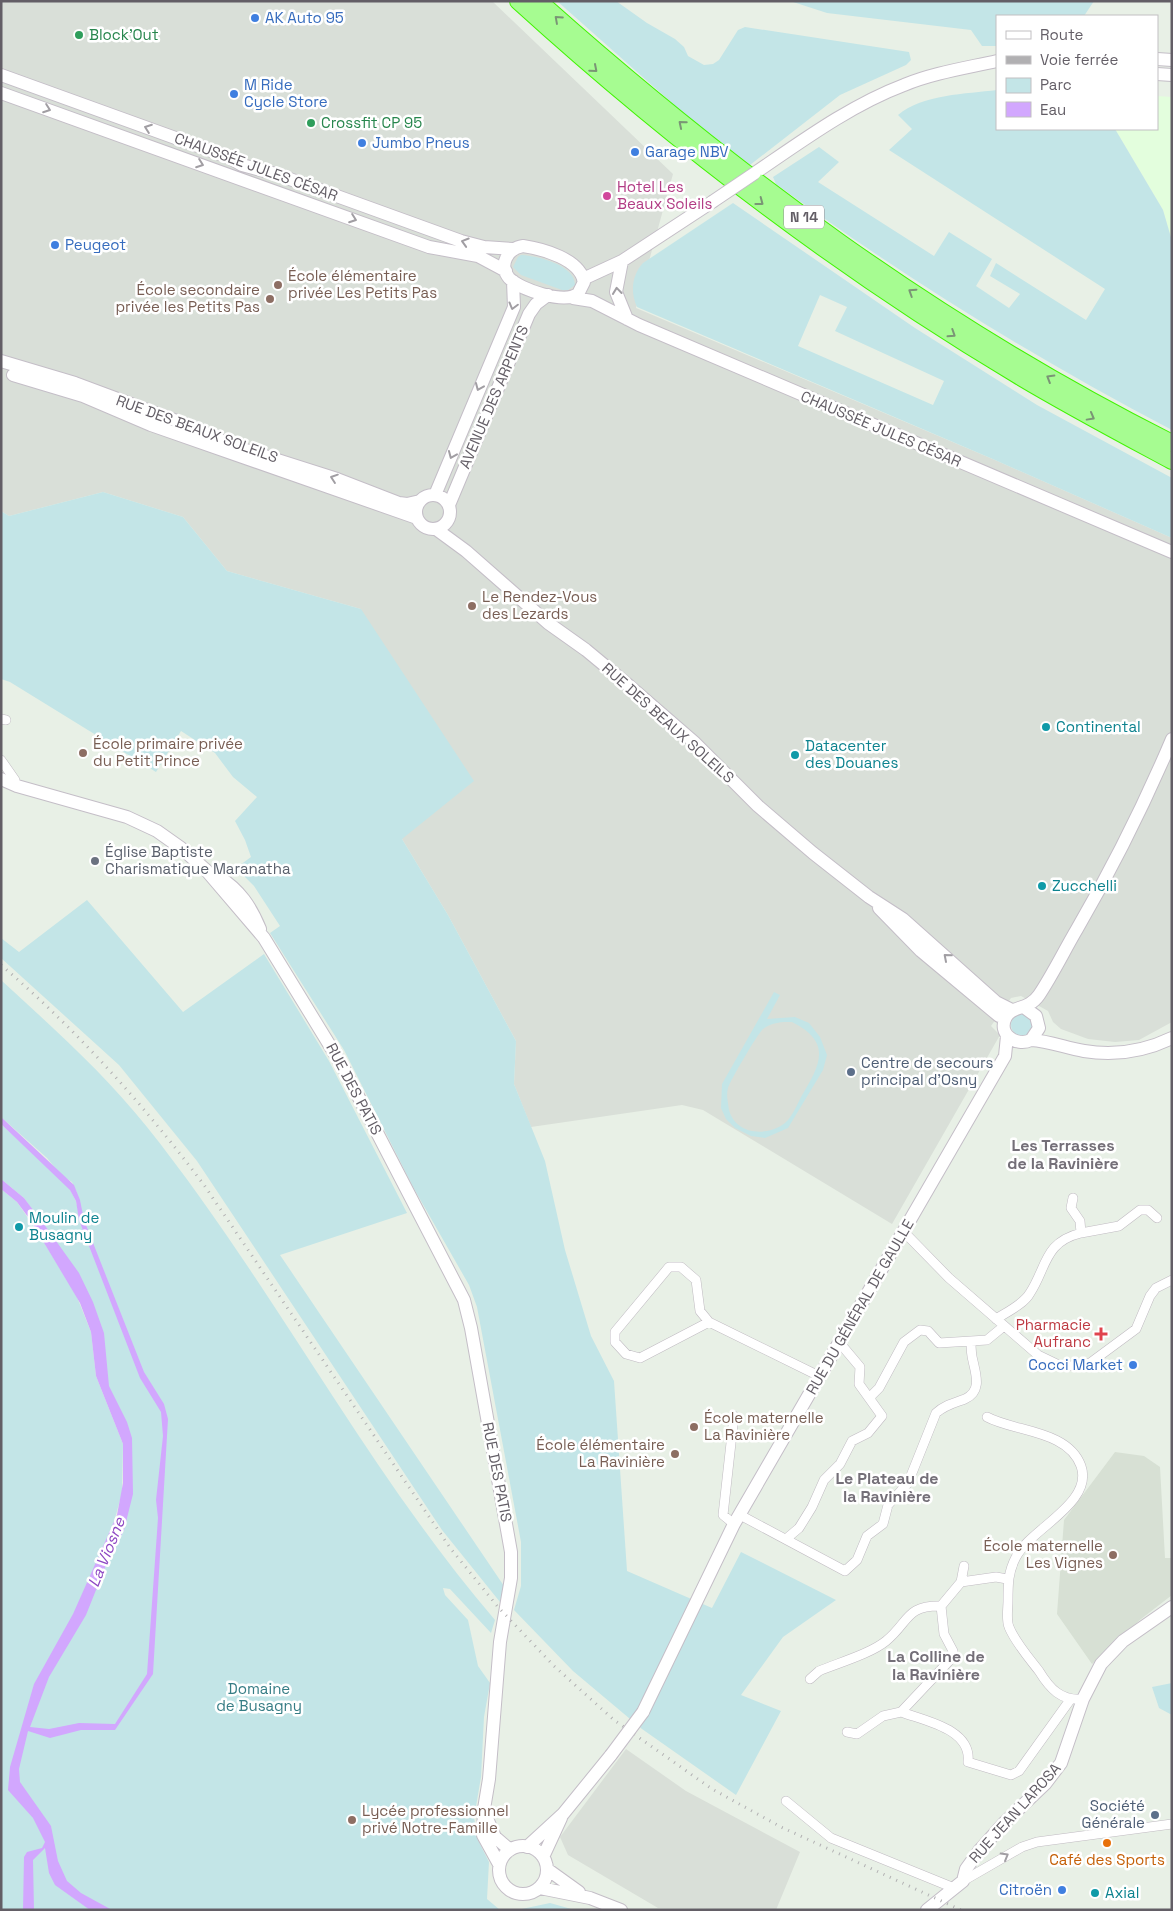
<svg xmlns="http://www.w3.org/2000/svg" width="1173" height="1911" font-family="'Space Grotesk',sans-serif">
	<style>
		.commercial { fill: #e3fedd }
		.industrial { fill: #d9dfd8 }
		.education { fill: #d7e0d4 }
		.green { fill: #c3e5e7; fill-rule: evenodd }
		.water { fill: #d2a7fe }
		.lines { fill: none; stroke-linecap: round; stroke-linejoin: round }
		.street-casing { stroke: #c0bbc2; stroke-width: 10 }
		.secondary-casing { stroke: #c4bec7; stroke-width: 14 }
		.highway-casing { stroke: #41f402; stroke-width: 18 }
		.street { stroke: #fff; stroke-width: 9 }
		.secondary { stroke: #fff; stroke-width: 12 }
		.highway { stroke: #a6fc91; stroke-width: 16 }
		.rail { stroke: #b1b0b2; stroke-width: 3; stroke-dasharray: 1 6; stroke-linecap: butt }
		.secondary-bridge-casing { stroke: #c4bec7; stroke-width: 14; stroke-linecap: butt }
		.secondary-bridge { stroke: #fff; stroke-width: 12 }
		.oneway { stroke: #7a9575 }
		.oneway2 { stroke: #a19ea3 }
		.shop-dot { fill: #3f7fe0; stroke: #fff; stroke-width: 2 }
		.leisure-dot { fill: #2e9e5b; stroke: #fff; stroke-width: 2 }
		.hotel-dot { fill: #d1479c; stroke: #fff; stroke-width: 2 }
		.education-dot { fill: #8d6e63; stroke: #fff; stroke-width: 2 }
		.culture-dot { fill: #0f9aa8; stroke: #fff; stroke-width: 2 }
		.worship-dot { fill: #6b7280; stroke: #fff; stroke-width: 2 }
		.service-dot { fill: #5c6f8a; stroke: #fff; stroke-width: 2 }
		.health-dot { fill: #e0444e; stroke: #fff; stroke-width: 2 }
		.food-dot { fill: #e8710a; stroke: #fff; stroke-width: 2 }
		.labels { text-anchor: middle; stroke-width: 5; stroke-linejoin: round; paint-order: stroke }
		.shield { fill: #fff; stroke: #928e94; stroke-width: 1 }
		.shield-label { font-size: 14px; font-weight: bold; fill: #635e66 }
		.shop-label { font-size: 15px; fill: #366cbe; stroke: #fff; text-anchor: start }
		.leisure-label { font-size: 15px; fill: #27864d; stroke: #fff; text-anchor: start }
		.street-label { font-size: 15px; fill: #635e66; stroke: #fff }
		.hotel-label { font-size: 15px; fill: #b23c85; stroke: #fff; text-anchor: start }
		.education-label { font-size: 15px; fill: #785e54; stroke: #fff; text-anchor: start }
		.culture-label { font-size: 15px; fill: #0d838f; stroke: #fff; text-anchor: start }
		.worship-label { font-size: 15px; fill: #5b616d; stroke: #fff; text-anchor: start }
		.service-label { font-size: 15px; fill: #4e5e75; stroke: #fff; text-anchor: start }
		.health-label { font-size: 15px; fill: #be3a42; stroke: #fff; text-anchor: end }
		.park-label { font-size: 15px; fill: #367d85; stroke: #fff }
		.food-label { font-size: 15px; fill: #c56008; stroke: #fff }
		.neighbourhood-label { font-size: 16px; font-weight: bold; fill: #746f78; stroke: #fff }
		.water-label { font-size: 16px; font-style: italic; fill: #8e48c3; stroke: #fff }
	</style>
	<rect width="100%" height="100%" fill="#e8f0e6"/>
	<path class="commercial" d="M1157 96 1172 97V241L1163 210 1115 129H1157Z"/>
	<path class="industrial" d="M1 1H492L673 174 636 308 995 460 1172 538V1022L1139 1040 1115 1042 1088 1039 1061 1029 1053 1022 1048 1011 1021 996 1011 998 991 1026 1000 1035 892 1224 703 1110 682 1105 531 1127 514 1084 516 1041 448 915 402 839 361 609 227 571 183 517 103 492 9 516 1 511Z
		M626 1749 686 1791 800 1852 776 1910 658 1908 568 1855 560 1837Z"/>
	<path class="education" d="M1115 1452 1144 1456 1160 1467 1165 1558H1172V1595L1141 1619 1092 1664 1057 1614 1064 1520Z"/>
	<path class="green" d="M557 1H616L647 23 675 39 684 47 688 56 704 65 713 64 719 60 738 30 745 27 909 52 911 60 906 65 840 95 750 165 681 111Z
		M790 1H1094L1084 16H997V46H982L971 30 827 13Z
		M997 90V129H1115L1163 210 1172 241V430C1034 358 902 276 776 184L773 177 819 147 839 162 818 182 934 256 949 232 992 259 976 286 1009 308 1020 294 990 276 996 263 1086 320 1105 289 889 150 912 129 898 115C923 94 966 94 997 90Z
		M733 203 915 328 1037 405 1172 478V538L995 460 637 307C630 292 632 275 643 263ZM820 295 847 307 835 331 944 381 933 405 798 346Z
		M521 255C538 256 575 265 575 285L568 290H562L521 275 513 267 518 257Z
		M103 492 183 517 227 571 361 609 474 781 402 839 448 915 516 1041 514 1084 545 1161 565 1250 591 1336 614 1381 627 1571 712 1608 741 1552 836 1600 783 1637 741 1695 781 1711 736 1795 642 1729 573 1671 514 1610 521 1586V1542L477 1307 469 1285 413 1187 344 1050 270 933 280 926 254 886 236 868 251 857 245 840 235 821 257 797 233 777 215 753 181 731 156 772 10 682 1 679V511L9 516Z
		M87 900 183 1012 264 954 329 1061 407 1213 280 1255 504 1586 500 1602 442 1530 197 1161 119 1065 1 958V938L19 952Z
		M1 980C52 1027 104 1073 147 1127 273 1285 364 1467 495 1620L491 1633 450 1589 443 1588 445 1595 468 1620 478 1666 490 1683 484 1717 481 1777 474 1818 479 1842 489 1862 487 1899 500 1910H1V1189L17 1202 39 1234 77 1297 91 1332 96 1376 123 1444 122 1493 112 1529 119 1525 128 1455 106 1390 97 1332 49 1233 24 1198 1 1179V1124L69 1187 76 1201 79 1215 77 1193 72 1182 61 1175 47 1158 1 1117Z
		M774 992 780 995 767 1019 795 1017 809 1023 820 1037 827 1055 823 1070 788 1128 765 1138 751 1136 735 1128 726 1119 721 1108 722 1084ZM792 1022C834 1043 819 1066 801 1097 797 1105 792 1117 785 1123 767 1137 736 1135 729 1110 728 1102 726 1095 728 1088 730 1081 758 1033 763 1029 772 1022 782 1022 792 1022Z
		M1011 1025a11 11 0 1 1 22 0a11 11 0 1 1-22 0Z
		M1172 1683V1715L1159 1708 1152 1687Z
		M550 1903 575 1910H517Z"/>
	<path class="water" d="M1 1117 74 1185 80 1200 84 1220 144 1372 164 1404 168 1419 153 1674 115 1730H81L50 1738 28 1731 19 1769 20 1782 51 1826 58 1861 67 1881 81 1893 112 1910H90L55 1885 49 1873 45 1848 33 1860 34 1910H23L24 1857 27 1852 42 1848 45 1842 33 1818 8 1790 10 1767 34 1684 73 1614 117 1515 123 1483V1444L96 1376 91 1332 80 1303 31 1221 17 1202 1 1189V1179L24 1198 46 1227 79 1273 93 1302 104 1333 109 1386 127 1422 132 1438 133 1494 124 1530 106 1565 86 1615 49 1677 30 1727 49 1729 79 1723 115 1724 147 1674 158 1518 156 1500 163 1436 161 1412 140 1378 79 1220 76 1201 70 1190 1 1124Z"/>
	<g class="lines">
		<defs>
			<path id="street" d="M1 719 6 720
				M1 760 15 780
				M904 1232 949 1278 1038 1355 1063 1367 1090 1363 1136 1329 1150 1296 1156 1288 1172 1280
				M1081 1233 1119 1226 1140 1210H1148L1157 1218
				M996 1319C1007 1312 1024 1304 1030 1293 1047 1267 1044 1242 1081 1233L1080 1221 1071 1208 1073 1198
				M709 1322 700 1311 696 1280 681 1267H669L615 1332V1342L626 1354 640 1358 709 1322 821 1377
				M869 1398 879 1388 904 1342 920 1330 928 1331 939 1343 987 1340 1004 1326
				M734 1416 723 1515 734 1524
				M987 1417C1015 1432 1068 1430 1081 1466 1094 1503 1030 1529 1016 1557 1008 1572 1008 1584 1008 1601 1008 1608 1006 1620 1009 1627 1015 1642 1029 1658 1039 1671 1050 1689 1061 1701 1083 1699
				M740 1515 845 1571 857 1560 867 1536 883 1524 888 1505 908 1483 936 1413C945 1405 954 1403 965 1399 982 1391 976 1375 973 1361 971 1354 971 1347 971 1341
				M786 1539 799 1528 812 1507 824 1480 840 1464 852 1441 868 1433 882 1416 859 1384 860 1367 839 1342
				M964 1566 961 1582 941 1606 944 1634 953 1651 950 1660 901 1712C925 1721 972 1729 968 1762L1011 1775 1019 1771 1070 1700
				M961 1582 996 1577 1007 1579
				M810 1679 819 1671C838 1663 870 1654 886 1641 909 1622 906 1605 941 1606
				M847 1732 857 1734 883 1716 901 1712
				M786 1801 831 1838 954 1888
				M963 1881 1022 1847 1037 1842 1172 1824"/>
			<path id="secondary" d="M1157 59 1172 60
				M1157 74 1172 75
				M1 75 228 157 242 165 276 174 461 241 484 247 513 249
				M1 93 429 247 478 256 506 271
				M755 173C802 141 851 105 904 85 933 73 966 68 997 61
				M523 246C543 249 580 259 584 282L578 294C564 304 521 290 509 278 498 265 508 248 523 246Z
				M622 261 616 292 627 319
				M583 279 622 261 712 202
				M573 298 592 301 639 325 1172 552
				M1 361 75 383 193 427 233 446 337 479 399 503 407 504 420 501
				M13 375 83 396 151 425 417 518
				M435 495 514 307 513 281
				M416 512a17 17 0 1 1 34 0a17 17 0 1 1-34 0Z
				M449 505 529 314 536 304 548 295
				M436 529 466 551 548 623 586 650 627 684 694 742 758 806 813 853 869 897 903 919 996 1002 1012 1010
				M1 779 17 786 127 817 157 831 181 848 206 870 264 938 343 1067 464 1300 471 1328 511 1552V1578L500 1642 489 1779 484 1809 483 1835 499 1864
				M219 877C240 890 251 907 260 929
				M879 908 921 951 999 1016
				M1025 1008 1036 1016 1039 1028 1031 1040C1016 1047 997 1034 1006 1017 1012 1005 1028 1011 1039 995 1053 974 1064 951 1077 929 1113 867 1144 805 1172 739
				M1031 1040C1049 1041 1066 1048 1084 1051 1114 1056 1145 1051 1172 1038
				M643 1712 734 1524 1005 1056 1007 1036
				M486 1816 495 1837 510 1850
				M499 1870a24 24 0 1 1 48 0a24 24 0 1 1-48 0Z
				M527 1847 563 1814 611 1755
				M543 1857 561 1818
				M547 1869 579 1892
				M540 1888 590 1898 621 1910
				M927 1910 963 1881 966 1869 979 1851 1005 1822 1045 1784 1061 1763 1083 1699 1101 1664 1123 1641 1172 1607"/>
			<path id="highway" d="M518 1C672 141 838 268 1017 375 1067 405 1120 433 1172 461
				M539 1C733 174 939 326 1172 443"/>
		</defs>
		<use href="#street" class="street-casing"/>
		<use href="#secondary" class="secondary-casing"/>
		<use href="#highway" class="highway-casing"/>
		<use href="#street" class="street"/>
		<use href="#secondary" class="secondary"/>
		<use href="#highway" class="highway"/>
		<path class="rail" d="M1 965C78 1031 143 1104 204 1185L451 1549 498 1607 554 1666 614 1720 712 1789 781 1827 961 1910"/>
		<defs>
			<path id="secondary-bridge" d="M712 202 755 173
				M611 1755 643 1712"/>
		</defs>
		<use href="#secondary-bridge" class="secondary-bridge-casing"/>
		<use href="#secondary-bridge" class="secondary-bridge"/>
	</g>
	<defs><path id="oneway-chevron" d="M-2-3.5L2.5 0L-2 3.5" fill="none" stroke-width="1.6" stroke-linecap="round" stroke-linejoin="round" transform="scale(1.25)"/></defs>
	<g class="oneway">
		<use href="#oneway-chevron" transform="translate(558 19) rotate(-138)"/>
		<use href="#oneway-chevron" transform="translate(594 69) rotate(41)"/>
		<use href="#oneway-chevron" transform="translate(682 124) rotate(-140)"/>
		<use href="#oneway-chevron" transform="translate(760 202) rotate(37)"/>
		<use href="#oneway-chevron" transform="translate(912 292) rotate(-147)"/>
		<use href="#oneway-chevron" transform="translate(952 334) rotate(33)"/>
		<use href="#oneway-chevron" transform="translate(1050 378) rotate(-149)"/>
		<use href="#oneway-chevron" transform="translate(1091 417) rotate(29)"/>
	</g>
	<g class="oneway2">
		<use href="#oneway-chevron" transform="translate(47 109) rotate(20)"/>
		<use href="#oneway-chevron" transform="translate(148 128) rotate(-160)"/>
		<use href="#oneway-chevron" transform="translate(200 164) rotate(20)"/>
		<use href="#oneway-chevron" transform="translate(353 219) rotate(20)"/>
		<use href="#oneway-chevron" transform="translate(465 242) rotate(-163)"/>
		<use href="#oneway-chevron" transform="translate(617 291) rotate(-96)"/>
		<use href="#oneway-chevron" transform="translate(513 306) rotate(105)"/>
		<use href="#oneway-chevron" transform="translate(479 387) rotate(113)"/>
		<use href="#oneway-chevron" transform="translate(452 455) rotate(113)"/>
		<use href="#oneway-chevron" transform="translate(334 478) rotate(-161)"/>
		<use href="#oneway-chevron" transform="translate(947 957) rotate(-139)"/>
		<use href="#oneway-chevron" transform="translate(1005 1856) rotate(-30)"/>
	</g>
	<g class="shop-dot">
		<circle cx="255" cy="18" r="5"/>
		<circle cx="234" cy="94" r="5"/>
		<circle cx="362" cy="143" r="5"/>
		<circle cx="635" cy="152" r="5"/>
		<circle cx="55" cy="245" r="5"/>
		<circle cx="1133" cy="1365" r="5"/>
		<circle cx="1062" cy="1890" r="5"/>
	</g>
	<g class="leisure-dot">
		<circle cx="79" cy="35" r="5"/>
		<circle cx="311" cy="123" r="5"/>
	</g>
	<circle class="hotel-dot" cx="607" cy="196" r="5"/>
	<g class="education-dot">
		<circle cx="278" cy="285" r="5"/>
		<circle cx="270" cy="299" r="5"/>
		<circle cx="472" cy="606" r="5"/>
		<circle cx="83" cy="753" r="5"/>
		<circle cx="694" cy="1427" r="5"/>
		<circle cx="675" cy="1454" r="5"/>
		<circle cx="1113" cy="1555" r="5"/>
		<circle cx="352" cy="1820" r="5"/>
	</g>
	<g class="culture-dot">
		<circle cx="1046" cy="727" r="5"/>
		<circle cx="795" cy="755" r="5"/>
		<circle cx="1042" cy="886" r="5"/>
		<circle cx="19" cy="1227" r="5"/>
		<circle cx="1095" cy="1893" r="5"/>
	</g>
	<circle class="worship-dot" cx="95" cy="861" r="5"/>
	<g class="service-dot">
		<circle cx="851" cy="1072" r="5"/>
		<circle cx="1155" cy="1815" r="5"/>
	</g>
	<path class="health-dot" d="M1098.5 1326.5h5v5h5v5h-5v5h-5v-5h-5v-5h5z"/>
	<circle class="food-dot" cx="1107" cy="1843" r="5"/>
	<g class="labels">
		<rect class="shield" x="784" y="205.5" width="40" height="23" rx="4"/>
		<g class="shield-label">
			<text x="804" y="222">N 14</text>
		</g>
		<g class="shop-label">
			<text x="265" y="23">AK Auto 95</text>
			<text x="244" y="90">M Ride<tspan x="244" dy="17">Cycle Store</tspan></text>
			<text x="372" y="148">Jumbo Pneus</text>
			<text x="645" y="157">Garage NBV</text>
			<text x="65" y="250">Peugeot</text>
			<text x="1123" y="1370" text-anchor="end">Cocci Market</text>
			<text x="1052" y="1895" text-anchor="end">Citroën</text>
		</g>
		<g class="leisure-label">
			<text x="89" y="40">Block'Out</text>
			<text x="321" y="128">Crossfit CP 95</text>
		</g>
		<g class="street-label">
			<text transform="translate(256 167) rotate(20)" y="5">CHAUSSÉE JULES CÉSAR</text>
			<text transform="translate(494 397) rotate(-67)" y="5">AVENUE DES ARPENTS</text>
			<text transform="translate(197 429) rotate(20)" y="5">RUE DES BEAUX SOLEILS</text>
			<text transform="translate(881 429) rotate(23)" y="5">CHAUSSÉE JULES CÉSAR</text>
			<text transform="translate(668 723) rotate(42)" y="5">RUE DES BEAUX SOLEILS</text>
			<text transform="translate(354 1089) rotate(62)" y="5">RUE DES PATIS</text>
			<text transform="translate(860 1307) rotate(-60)" y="5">RUE DU GÉNÉRAL DE GAULLE</text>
			<text transform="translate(497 1472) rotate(79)" y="5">RUE DES PATIS</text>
			<text transform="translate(1015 1813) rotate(-48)" y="5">RUE JEAN LAROSA</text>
		</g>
		<g class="hotel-label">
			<text x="617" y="192">Hotel Les<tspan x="617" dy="17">Beaux Soleils</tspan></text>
		</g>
		<g class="education-label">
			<text x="288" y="281">École élémentaire<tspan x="288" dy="17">privée Les Petits Pas</tspan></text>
			<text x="260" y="295" text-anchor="end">École secondaire<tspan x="260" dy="17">privée les Petits Pas</tspan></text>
			<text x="482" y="602">Le Rendez-Vous<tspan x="482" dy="17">des Lezards</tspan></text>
			<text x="93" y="749">École primaire privée<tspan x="93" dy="17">du Petit Prince</tspan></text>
			<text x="704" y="1423">École maternelle<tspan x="704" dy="17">La Ravinière</tspan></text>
			<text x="665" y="1450" text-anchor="end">École élémentaire<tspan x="665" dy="17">La Ravinière</tspan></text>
			<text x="1103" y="1551" text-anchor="end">École maternelle<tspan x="1103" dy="17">Les Vignes</tspan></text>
			<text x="362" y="1816">Lycée professionnel<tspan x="362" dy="17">privé Notre-Famille</tspan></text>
		</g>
		<g class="culture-label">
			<text x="1056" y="732">Continental</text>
			<text x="805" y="751">Datacenter<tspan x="805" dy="17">des Douanes</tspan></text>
			<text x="1052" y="891">Zucchelli</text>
			<text x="29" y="1223">Moulin de<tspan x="29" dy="17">Busagny</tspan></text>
			<text x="1105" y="1898">Axial</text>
		</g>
		<g class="worship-label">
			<text x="105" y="857">Église Baptiste<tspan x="105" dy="17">Charismatique Maranatha</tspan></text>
		</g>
		<g class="service-label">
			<text x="861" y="1068">Centre de secours<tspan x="861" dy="17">principal d'Osny</tspan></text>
			<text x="1145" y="1811" text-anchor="end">Société<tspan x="1145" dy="17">Générale</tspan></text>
		</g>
		<g class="health-label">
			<text x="1091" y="1330">Pharmacie<tspan x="1091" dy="17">Aufranc</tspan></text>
		</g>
		<g class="park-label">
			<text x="259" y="1694">Domaine<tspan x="259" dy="17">de Busagny</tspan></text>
		</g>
		<g class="food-label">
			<text x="1107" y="1865">Café des Sports</text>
		</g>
		<g class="neighbourhood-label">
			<text x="1063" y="1151">Les Terrasses<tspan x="1063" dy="18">de la Ravinière</tspan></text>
			<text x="887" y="1484">Le Plateau de<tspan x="887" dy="18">la Ravinière</tspan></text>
			<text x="936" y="1662">La Colline de<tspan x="936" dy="18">la Ravinière</tspan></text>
		</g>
		<g class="water-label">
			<text transform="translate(106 1552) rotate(-68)" y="6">La Viosne</text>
		</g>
	</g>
	<rect width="1173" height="1911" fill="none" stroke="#635e66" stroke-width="5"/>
	<rect x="996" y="15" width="162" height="115" fill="#ffffff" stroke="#c1bfc2"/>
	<rect x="1006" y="31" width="25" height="8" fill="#ffffff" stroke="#c1bfc2"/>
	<text x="1040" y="40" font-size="15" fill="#635e66">Route</text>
	<rect x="1006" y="56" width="25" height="8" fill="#b1b0b2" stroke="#c1bfc2"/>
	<text x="1040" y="65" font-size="15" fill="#635e66">Voie ferrée</text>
	<rect x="1006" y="78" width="25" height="15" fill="#c3e5e7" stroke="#c1bfc2"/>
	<text x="1040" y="90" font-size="15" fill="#635e66">Parc</text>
	<rect x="1006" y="102" width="25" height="15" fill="#d2a7fe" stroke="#c1bfc2"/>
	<text x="1040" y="115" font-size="15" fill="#635e66">Eau</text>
</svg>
